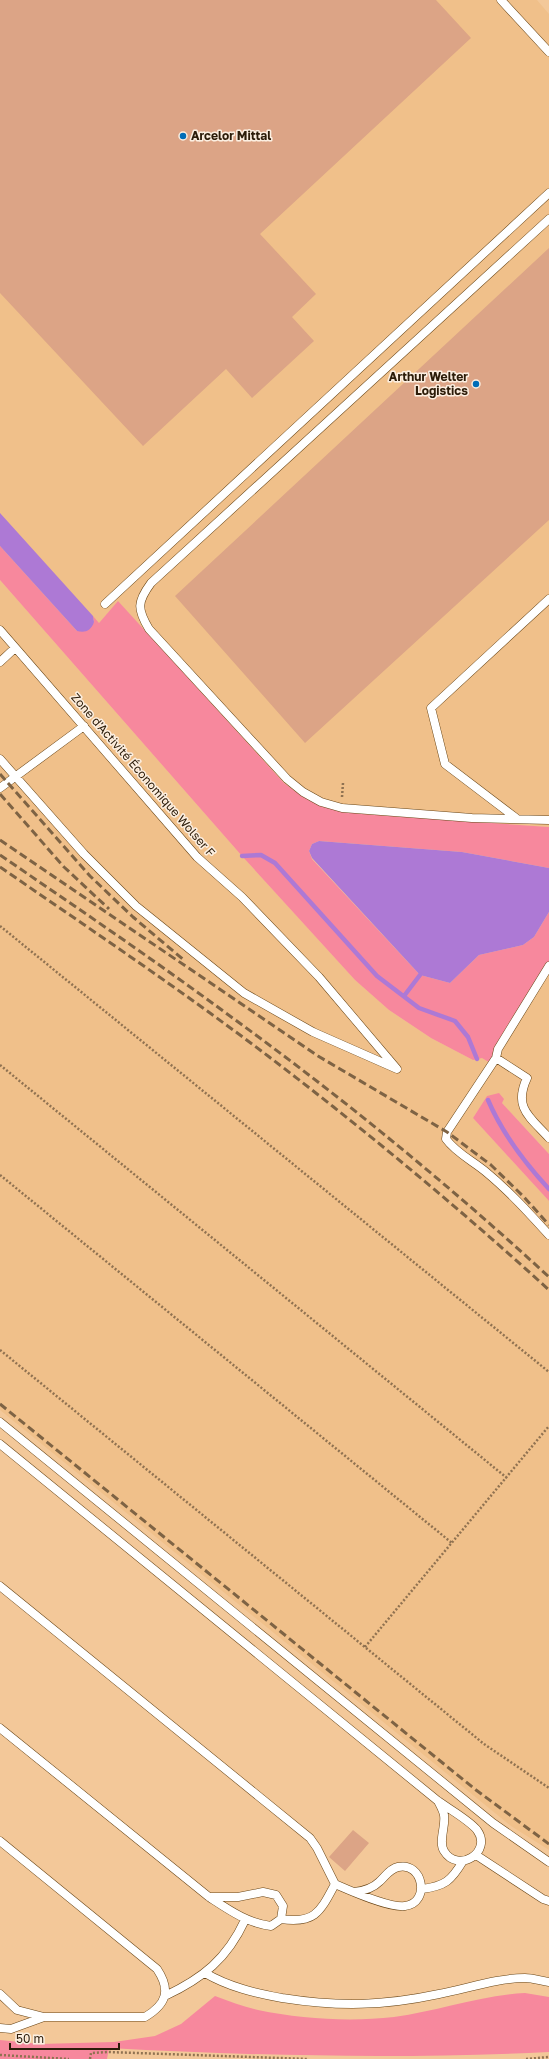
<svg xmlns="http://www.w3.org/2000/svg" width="549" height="2059" font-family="'Golos Text',sans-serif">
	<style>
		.built { fill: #f0c08a }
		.green { fill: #f7889d }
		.water { fill: #ad79d5 }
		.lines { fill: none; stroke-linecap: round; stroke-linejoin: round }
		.stream { stroke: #ad79d5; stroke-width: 4.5 }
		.building { fill: #dca486 }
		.lane-casing { stroke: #694516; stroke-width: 9 }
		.path { stroke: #907251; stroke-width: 2.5; stroke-dasharray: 2 2; stroke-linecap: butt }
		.lane { stroke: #fff; stroke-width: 8 }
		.rail { stroke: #7e6344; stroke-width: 3; stroke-dasharray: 8 4; stroke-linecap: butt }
		.poi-dot { fill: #006db8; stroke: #fcefe1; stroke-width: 1.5 }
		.labels { text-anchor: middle; stroke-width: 3; stroke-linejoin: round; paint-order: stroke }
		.poi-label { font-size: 12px; font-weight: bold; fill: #2c1c09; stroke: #fcefe1; text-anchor: start }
		.street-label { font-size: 12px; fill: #2c1c09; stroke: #fcefe1 }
	</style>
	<rect width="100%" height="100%" fill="#f3c899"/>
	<path class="built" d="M0 0H537L549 14V827L362 814 341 811 320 805 300 795 284 783 118 602 99 623 0 546Z
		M0 580 242 856 355 980 389 1010 431 1038 473 1060 549 966V1154L502 1103 487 1096 473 1118 549 1201V1850L511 1826 0 1410Z"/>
	<path class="green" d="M0 546 77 631 94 622 93 616 99 623 118 601 284 783C310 803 330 810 362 814L549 827V868L462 852 319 841 312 844 309 851 312 859 420 975 450 983 479 955 523 945 534 937 549 912V966L492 1064 482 1058 473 1060 431 1038 389 1010 355 980 242 856 0 580Z
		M499 1093 504 1099 502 1103 549 1154V1201L473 1118 487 1096Z
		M525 1993 549 1997V2052C403 2059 255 2056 109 2048L107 2059H0V2040L40 2044 114 2042 155 2036 181 2024 215 1996C229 2001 244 2007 258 2010 302 2019 350 2022 394 2017 438 2011 481 1995 525 1993Z"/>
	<path class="water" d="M0 513 93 616 94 622C91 631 85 633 77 631L0 546Z
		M319 841 462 852 549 868V912L534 937 523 945 479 955 450 983 420 975 312 858 309 851 312 844Z"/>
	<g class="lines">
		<path class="stream" d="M242 856 261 855 275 863 377 976 419 1008 455 1021 468 1037 477 1059
			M404 996 420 975
			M488 1100C502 1133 525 1163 549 1189"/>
	</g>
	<path class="building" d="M0 0H436L471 38 260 234 316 294 292 317 314 341 252 398 226 369 143 446 0 293Z
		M549 248V520L305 743 175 596Z
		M353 1830 369 1843 345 1871 329 1857Z"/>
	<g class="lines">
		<defs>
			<path id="lane" d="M501 0 549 52
				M549 219 151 583C137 602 137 609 149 629L287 779 303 792 321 802 342 808 472 818 549 820
				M105 604 549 193
				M0 630 197 857 242 897 319 977 397 1069 313 1032 244 993 136 906 84 854 0 759
				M0 662 15 648
				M0 788 84 726
				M516 818 445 764 431 708 549 599
				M549 966 498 1049 496 1058 447 1132 446 1139C456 1153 473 1161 486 1172 509 1191 529 1213 549 1235
				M496 1058 527 1078C513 1108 530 1117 549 1138
				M0 1422 493 1823 549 1862
				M0 1444 438 1801C449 1809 469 1820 477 1830 493 1852 458 1874 444 1851 438 1841 446 1827 444 1815 443 1810 440 1805 438 1801
				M0 1586 310 1838 317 1848 335 1884C320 1912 315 1924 281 1919
				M0 1728 209 1897C229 1910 247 1923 271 1926L281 1919 283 1906 276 1895 263 1892 238 1897H209
				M0 1841 157 1969C171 1990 167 2004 145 2017H44L17 2010 0 1994
				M476 1855 543 1899 549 1901
				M335 1884C351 1891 389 1908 405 1906 431 1903 423 1861 398 1867 389 1869 385 1877 379 1882 372 1889 363 1891 354 1892
				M422 1889C445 1886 451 1881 463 1861
				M205 1973C229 1987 255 1993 282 1998 339 2007 383 2006 439 1994 467 1989 496 1978 525 1978 533 1978 541 1981 549 1982
				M165 1996C203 1978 227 1959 245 1920
				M0 2028 11 2029 44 2017"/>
		</defs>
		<use href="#lane" class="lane-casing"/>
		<path class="path" d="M342 797 343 783
			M0 926 549 1372
			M0 1065 507 1478
			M0 1175 452 1543
			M0 1350 484 1744 549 1788
			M365 1647 549 1426
			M0 2055 69 2059
			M90 2059 91 2053 108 2052 308 2059
			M526 2059 549 2057"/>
		<use href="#lane" class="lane"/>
		<path class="rail" d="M0 774 90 876 133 917 185 961
			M0 794 64 867 109 909
			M0 840 318 1056 447 1132 491 1165 524 1197 549 1225
			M0 855C79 909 157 962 234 1019 344 1099 449 1185 549 1277
			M0 867C90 929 181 990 268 1056 365 1130 459 1208 549 1290
			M0 1404 476 1790 549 1844"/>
	</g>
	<g class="poi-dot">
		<circle cx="183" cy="136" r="4"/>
		<circle cx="476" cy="384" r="4"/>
	</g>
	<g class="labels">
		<g class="poi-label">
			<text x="191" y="140">Arcelor Mittal</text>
			<text x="468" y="381" text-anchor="end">Arthur Welter<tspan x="468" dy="14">Logistics</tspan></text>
		</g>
		<g class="street-label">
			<text transform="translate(143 775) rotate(49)" y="4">Zone d'Activité Économique Wolser F</text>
		</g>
	</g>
	<path d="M10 2043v6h109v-6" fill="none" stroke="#2c1c09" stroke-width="2"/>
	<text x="16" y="2043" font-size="12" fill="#2c1c09" stroke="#fcefe1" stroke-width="3" paint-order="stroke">50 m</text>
</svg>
